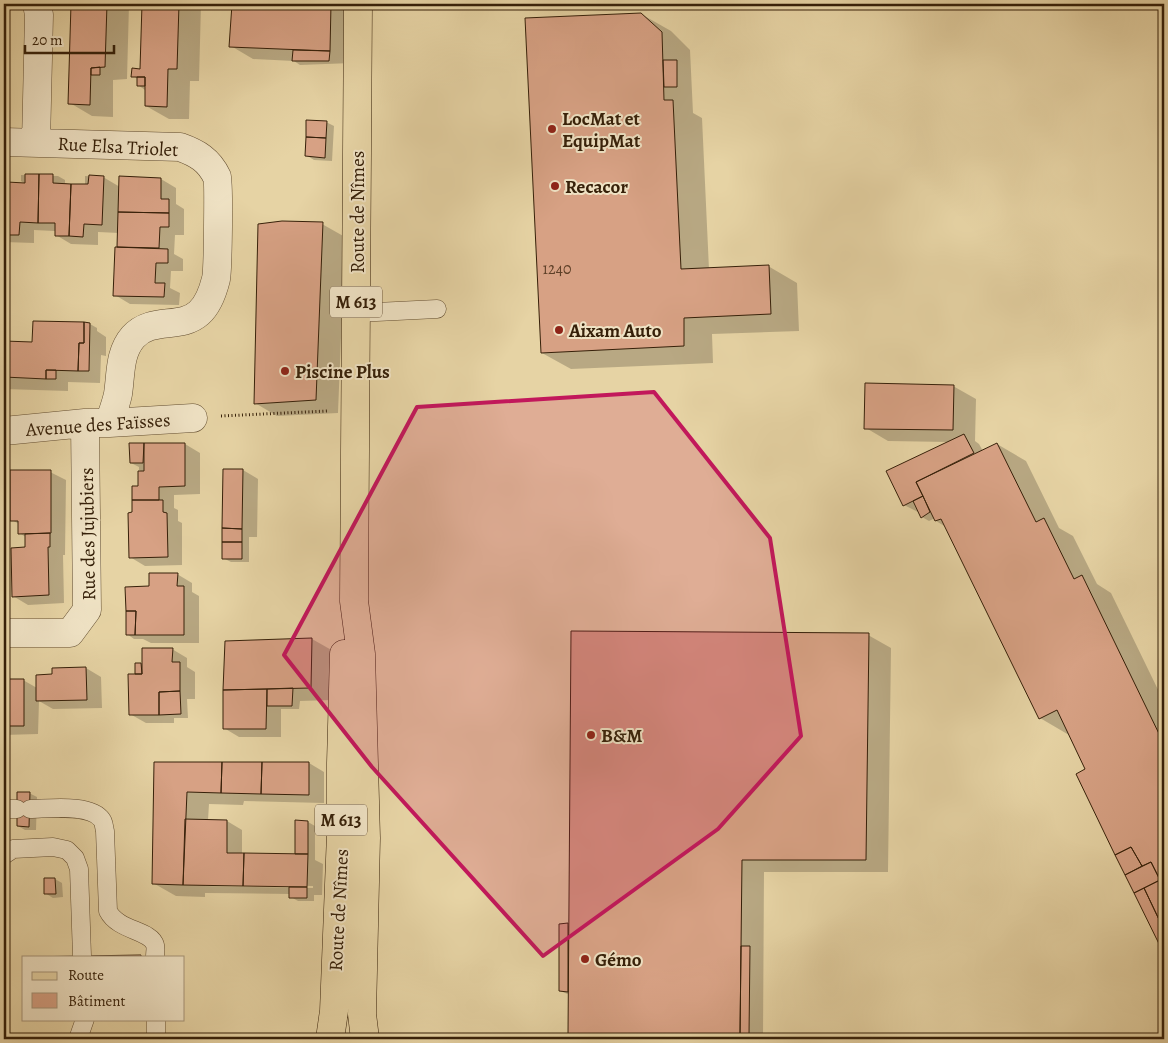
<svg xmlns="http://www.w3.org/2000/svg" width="1168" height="1043" font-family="Alegreya,serif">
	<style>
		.shadow { fill: #0003; fill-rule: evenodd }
		.building { fill: #d7a184; stroke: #362009 }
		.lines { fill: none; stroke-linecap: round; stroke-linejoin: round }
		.lane-casing { stroke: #624d30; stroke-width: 19 }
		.street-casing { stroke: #624d30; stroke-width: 29 }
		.primary-casing { stroke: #362009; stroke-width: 29 }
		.path { stroke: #362009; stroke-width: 3; stroke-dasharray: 1 2.5; stroke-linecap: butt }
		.lane { stroke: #efe2c4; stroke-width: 18 }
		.street { stroke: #efe2c4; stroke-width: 28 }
		.primary { stroke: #e6d3a4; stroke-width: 28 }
		.marked { fill: #c2185b; fill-opacity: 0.2; stroke: #c2185b; stroke-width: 4; stroke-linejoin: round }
		.poi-dot { fill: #8f2418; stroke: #efe2c4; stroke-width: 2 }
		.labels { text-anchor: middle; stroke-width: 4; stroke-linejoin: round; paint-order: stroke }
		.number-label { font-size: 16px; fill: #5e4028 }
		.shield { fill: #efe2c4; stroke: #6e5a41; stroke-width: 1 }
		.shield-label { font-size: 18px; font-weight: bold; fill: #362009 }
		.poi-label { font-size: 19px; font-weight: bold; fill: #362009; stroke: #efe2c4; text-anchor: start }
		.street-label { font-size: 19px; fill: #362009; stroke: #efe2c4 }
	</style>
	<rect width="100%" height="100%" fill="#e6d3a4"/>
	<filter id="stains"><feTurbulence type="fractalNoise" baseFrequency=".004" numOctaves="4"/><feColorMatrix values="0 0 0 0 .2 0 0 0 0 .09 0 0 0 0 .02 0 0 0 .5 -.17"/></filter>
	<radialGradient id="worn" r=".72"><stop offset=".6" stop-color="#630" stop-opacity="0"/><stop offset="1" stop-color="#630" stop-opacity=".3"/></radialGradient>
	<path class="shadow" d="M73 4H129L127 79 113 80V117L92 116 70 103Z
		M143 4H201L199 81H190L189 119H169L146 106 145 90 138 85V79L133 76 142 70Z
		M234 4H354L352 63 300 65 294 61 253 59 231 46Z
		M641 14 671 31 690 50 693 113 702 118 709 269 768 266 797 283 799 331 712 334 713 363 571 369 542 353Z
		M4 49 9 52 8 92H4Z
		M326 122 334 126 332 161 314 160 306 155Z
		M21 175 58 176 65 180V183L68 184 85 186V176L103 177 120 187 161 179 176 188V204L184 209V235H175L174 254 183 259V271H171L170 288 180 293 179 305 130 304 115 295 119 233 98 232V245L71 244 56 235V231H54L34 230V243L4 242V182L25 184 21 181Z
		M322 224 345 237 338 413 277 416 255 403Z
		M90 324 97 328V331L106 337V356L101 355 100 383 68 382V391L4 389V343L33 344Z
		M953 386 976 399 975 441 979 444 983 451 997 444 1026 461 1059 528 1073 536 1097 584 1111 593 1164 702V951L1116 854 1087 770 1069 735 1040 718 946 527 936 521 935 518 929 521 922 517 920 513 904 505 888 471 949 442 888 441 866 428Z
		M130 444H185L200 453V494L174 495V508L178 510V521L182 523V565L145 566 130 557 133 514 143 472 139 470V467L131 463Z
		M243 470 258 479 257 537H249V562H231L223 558Z
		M50 472 66 480 65 555H63L64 603 28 605 13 596 26 549V537L19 533V524L12 520Z
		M177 574 192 583V592L199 596V643H151L143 639H134L127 634 150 588Z
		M868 635 891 648 888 872H764L763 1039H578L569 1034 570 995 560 991 561 925 570 926Z
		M312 639 335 652 333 700 300 701 299 709H281V737H239L224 728 226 642Z
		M172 649 187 658V667L195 672V699H187L188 718H174V723H146L130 714 141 664 143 665Z
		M86 668 101 677 102 708 53 709 39 701 38 734 4 735V676L8 679V680H23L37 688 53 675V669Z
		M155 763H309L324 772V803L244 801 243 805 209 804 208 820 227 821 242 830V854L296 855 308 822 315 826V860L323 864 322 895H314V901H298L291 897V894L205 893V897L176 896 153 883ZM205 884 313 886V888L205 886Z
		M29 793 37 797 36 830H25L18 826Z
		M55 879 62 883 63 897 53 898 45 893Z"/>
	<path class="building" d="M71 4H107L105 67 91 68 90 105 68 104Z
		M142 4H179L177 69H168L167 107 145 106V77H131L132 68 140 69Z
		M232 4H331L330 51 229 47Z
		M641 13 662 32 664 100H673L681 269 769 265 771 314 684 318V346L541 353 525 18Z
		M293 50 330 51 329 61H292Z
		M663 60H677V87H664Z
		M91 68 100 67V75H91Z
		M137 77H145V86H137Z
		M306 120 327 121 326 138 306 137Z
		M306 137 326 138 325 158 305 156Z
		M25 174H39L38 223 20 222 19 235H6L7 182 25 183Z
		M39 174H53V183L71 184 69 236H55V223H38Z
		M89 175 104 176 102 225 84 224 83 237 69 236 71 184H88Z
		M119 176 161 178V199H169V213L118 212Z
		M4 182H7L6 235 4 234Z
		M118 212 169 213V227H160L159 248 117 247Z
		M282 221 323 222 316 400 254 404 258 224Z
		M115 247 168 249V263H156L155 283H165L164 297 113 296Z
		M33 321 84 322V343H79L78 371 46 370V379L4 377V341L32 342Z
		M84 322 90 323 89 371H78L79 343H84Z
		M46 370H56V379H46Z
		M865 383 954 385 953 430 864 429Z
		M964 434 974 453 916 482 923 496 903 506 886 471Z
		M129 443H144L143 463H130Z
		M144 443H185V486L159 487V500H132V486H138V471H144Z
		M997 443 1036 522 1044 518 1074 579 1082 575 1164 744V930L1144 888 1160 880 1151 862 1142 866 1131 847 1115 855 1076 774 1085 769 1057 710 1039 719 941 519 935 521 916 482Z
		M223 469H243L242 529 222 528Z
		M10 470H51V533L18 534V521H10Z
		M923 496 930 512 921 518 913 501Z
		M132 500H163V512L167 513 168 557 129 558 128 513 132 512Z
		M222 528 242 529V542H222Z
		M50 533V547H48L49 595 12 597 11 548 25 547V534Z
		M222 542H242V559H222Z
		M149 573H178L177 586H184V635H135L136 611H126L125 587 149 586Z
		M126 611H136L135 635H126Z
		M571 631 869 633 866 860H742L740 1036 568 1035Z
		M312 638 311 688 223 690 225 641Z
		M142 648H173L172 662H180V691L159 692V715H129L128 674H142Z
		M135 663H141L142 674H135Z
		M86 667 87 700 36 701V675L52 674V668Z
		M4 679H24V726H4Z
		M293 688 292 706H267V689Z
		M267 689 266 729H223V690Z
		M180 691 181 714 159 715V692Z
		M154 762H222L221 793 187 792 183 885 152 884Z
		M222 762H262L261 794 221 793Z
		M262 762H309V795L261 794Z
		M17 792H30L29 827 17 826Z
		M185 819 227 820V853H244L243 886 183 885Z
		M295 820 308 821V854H295Z
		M1131 847 1142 866 1125 875 1115 855Z
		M244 853 308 854 307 887 243 886Z
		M1151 862 1160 880 1134 893 1125 875Z
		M44 878H55L56 894H44Z
		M289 887H307V898H289Z
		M1144 888 1164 930V954L1134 893Z
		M568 923V992L559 991V924Z
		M741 946H750L749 1036H740Z
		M141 955V957H26L82 956Z"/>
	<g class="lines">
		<defs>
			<path id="lane" d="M356 313 437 309
				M4 809H17
				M30 809C47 809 91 803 102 820 104 822 104 828 105 831L108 911C118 931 151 930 155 945 156 948 155 953 155 957
				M4 855 13 849 53 847 67 850 75 858 79 869 82 956
				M156 1019V1039
				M78 1039 85 1019"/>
			<path id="street" d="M4 142 180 147C197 153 209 160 217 177 219 183 218 270 216 279 213 291 208 305 199 313 180 330 152 316 133 337 119 353 121 375 118 394 116 404 112 414 109 423
				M36 143 39 15 37 4
				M4 431 85 423H109L193 418
				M4 633H70L87 610 85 423"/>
			<path id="primary" d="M358 4 354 601 361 654 366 838 362 1014 365 1039
				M330 1039 334 1011 341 834V763L344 654"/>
		</defs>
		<use href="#lane" class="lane-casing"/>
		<use href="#street" class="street-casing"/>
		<use href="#primary" class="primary-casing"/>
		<path class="path" d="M221 416 327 411"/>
		<use href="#lane" class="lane"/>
		<use href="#street" class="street"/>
		<use href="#primary" class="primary"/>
	</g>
	<path class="marked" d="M654 392 770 538 801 736 718 829 543 956 372 767 284 655 417 407Z"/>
	<g class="poi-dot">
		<circle cx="552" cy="129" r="5"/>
		<circle cx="555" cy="186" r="5"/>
		<circle cx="559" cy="330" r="5"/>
		<circle cx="285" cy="371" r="5"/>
		<circle cx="591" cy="735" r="5"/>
		<circle cx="585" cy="959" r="5"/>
	</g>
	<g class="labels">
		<g class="number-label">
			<text x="557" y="274">1240</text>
		</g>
		<g class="shield">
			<rect x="330" y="286.5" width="52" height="31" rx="4"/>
			<rect x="315" y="804.5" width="52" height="31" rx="4"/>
		</g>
		<g class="shield-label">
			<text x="356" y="308">M 613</text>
			<text x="341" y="826">M 613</text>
		</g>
		<g class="poi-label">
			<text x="562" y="125">LocMat et<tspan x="562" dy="22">EquipMat</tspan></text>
			<text x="565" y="193">Recacor</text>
			<text x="569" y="337">Aixam Auto</text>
			<text x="295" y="378">Piscine Plus</text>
			<text x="601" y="742">B&amp;M</text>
			<text x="595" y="966">Gémo</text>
		</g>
		<g class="street-label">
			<text transform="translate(118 146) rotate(3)" y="7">Rue Elsa Triolet</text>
			<text transform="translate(357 212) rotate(-90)" y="7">Route de Nîmes</text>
			<text transform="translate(98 424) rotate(-4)" y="7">Avenue des Faïsses</text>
			<text transform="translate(87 534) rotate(-91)" y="7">Rue des Jujubiers</text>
			<text transform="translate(338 910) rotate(-87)" y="7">Route de Nîmes</text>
		</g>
	</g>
	<rect width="1168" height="1043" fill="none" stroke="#e6d3a4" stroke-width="20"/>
	<rect x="5" y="5" width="1158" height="1033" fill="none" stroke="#362009" stroke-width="2.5"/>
	<rect x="10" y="10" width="1148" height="1023" fill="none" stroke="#362009"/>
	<rect x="22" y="956" width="162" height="65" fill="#efe2c4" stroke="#a59479"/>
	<rect x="32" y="972" width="25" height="8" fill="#e6d3a4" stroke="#a59479"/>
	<text x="68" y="980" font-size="15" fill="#362009">Route</text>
	<rect x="32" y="993" width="25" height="15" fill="#d7a184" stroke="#a59479"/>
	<text x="68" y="1006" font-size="15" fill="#362009">Bâtiment</text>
	<path d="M25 45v8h89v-8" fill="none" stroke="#362009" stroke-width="2.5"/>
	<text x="32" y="45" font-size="15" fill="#362009" stroke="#efe2c4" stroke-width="4" paint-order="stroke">20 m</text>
	<rect width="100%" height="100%" filter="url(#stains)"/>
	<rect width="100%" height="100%" fill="url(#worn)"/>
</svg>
